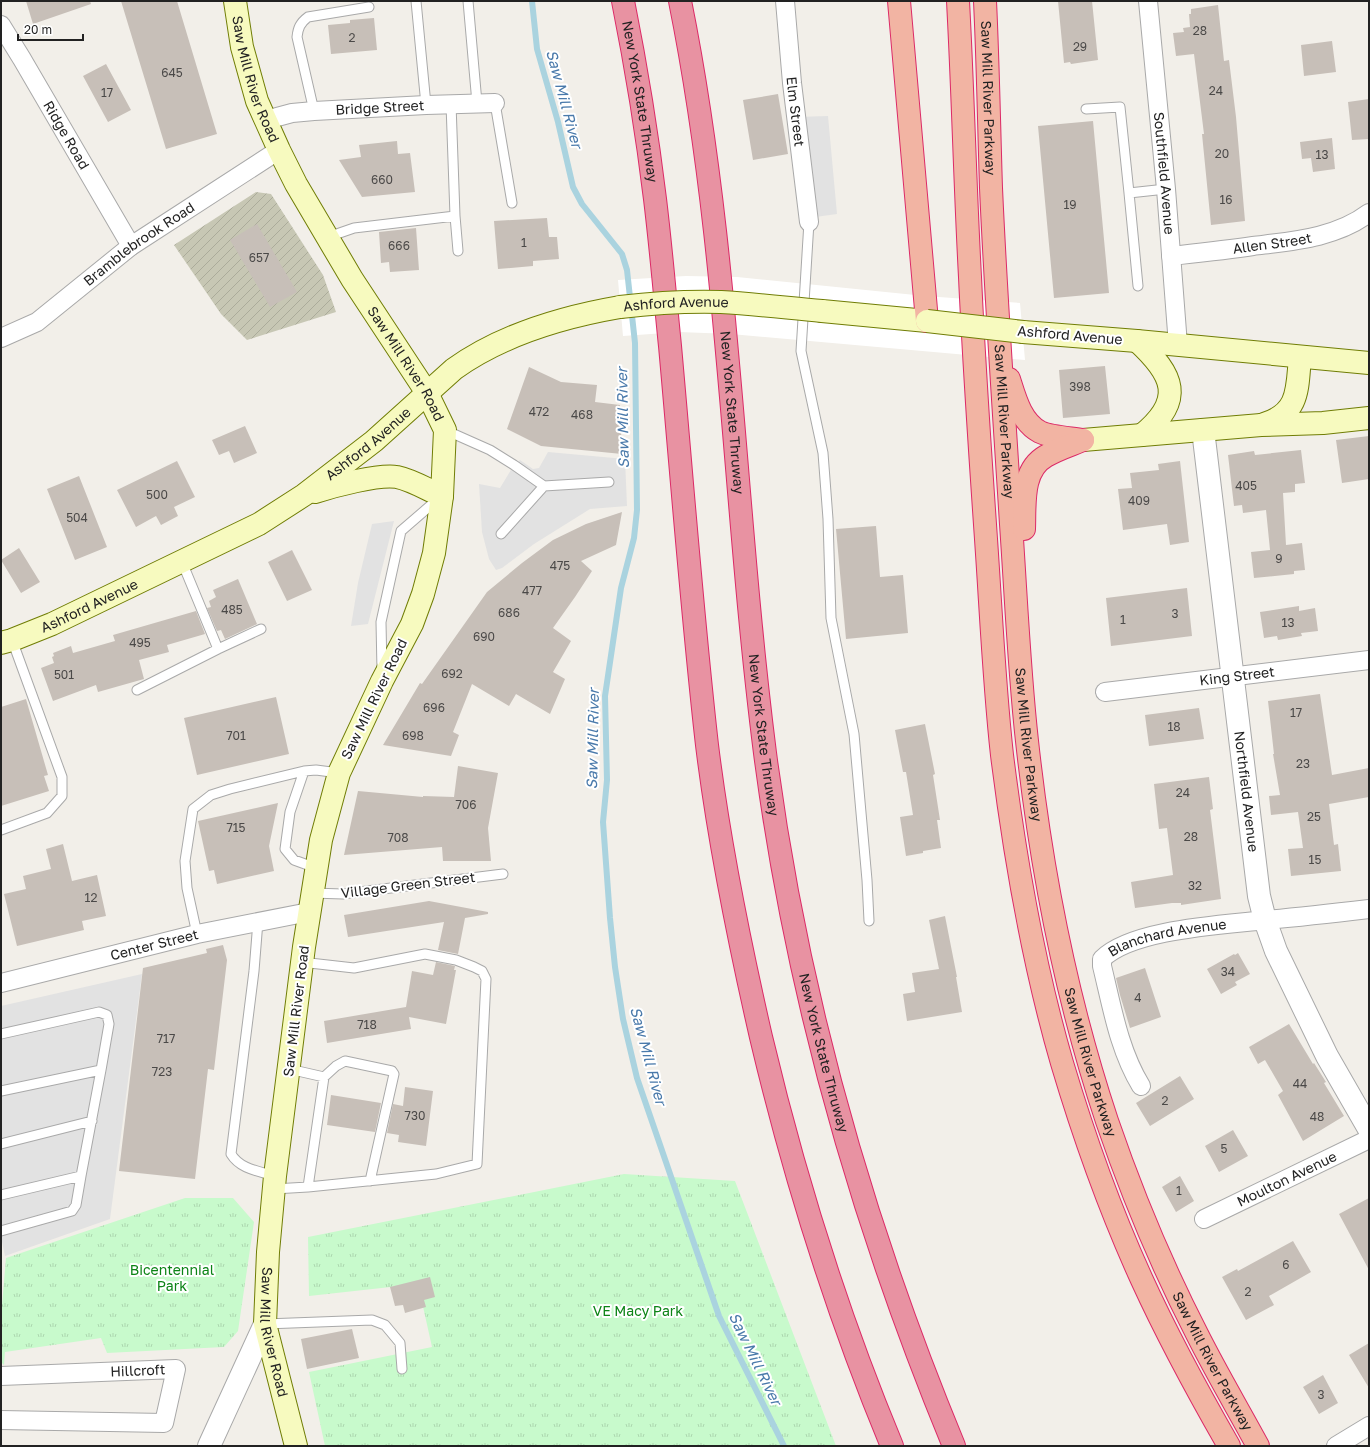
<svg xmlns="http://www.w3.org/2000/svg" width="1370" height="1447" font-family="'Golos Text',sans-serif">
	<style>
		.construction { fill: url(#construction-furrows) }
		.park { fill: url(#park-tufts) }
		.parking { fill: #e2e2e2 }
		.pier { fill: #fff }
		.lines { fill: none; stroke-linecap: round; stroke-linejoin: round }
		.stream { stroke: #aad3df; stroke-width: 6 }
		.building { fill: #c7bfb8 }
		.service-casing { stroke: #a9a9a9; stroke-width: 11 }
		.minor-casing { stroke: #a9a9a9; stroke-width: 20 }
		.tertiary-casing { stroke: #a9a9a9; stroke-width: 24 }
		.secondary-casing { stroke: #707d05; stroke-width: 24 }
		.trunk-casing { stroke: #dc2a67; stroke-width: 24 }
		.motorway-casing { stroke: #dc2a67; stroke-width: 24 }
		.service { stroke: #fff; stroke-width: 9 }
		.minor { stroke: #fff; stroke-width: 18 }
		.tertiary { stroke: #fff; stroke-width: 22 }
		.secondary { stroke: #f7fabf; stroke-width: 22 }
		.trunk { stroke: #f2b4a3; stroke-width: 22 }
		.motorway { stroke: #e892a2; stroke-width: 22 }
		.secondary-bridge-casing { stroke: #707d05; stroke-width: 24; stroke-linecap: butt }
		.secondary-bridge { stroke: #f7fabf; stroke-width: 22 }
		.labels { text-anchor: middle; stroke-width: 4; stroke-linejoin: round; paint-order: stroke }
		.number-label { font-size: 12px; fill: #4b4948 }
		.street-label { font-size: 14px; fill: #222; stroke: #fff }
		.park-label { font-size: 14px; fill: #0c8416; stroke: #fff }
		.water-label { font-size: 15px; font-style: italic; fill: #4a7aab; stroke: #fff }
	</style>
	<defs>
		<pattern id="construction-furrows" width="10" height="10" patternUnits="userSpaceOnUse"><rect width="10" height="10" fill="#c7c7b4"/><path d="M-1 1l2-2M0 10L10 0M9 11l2-2" fill="none" stroke="#abab9a"/></pattern>
		<pattern id="park-tufts" width="24" height="20" patternUnits="userSpaceOnUse"><rect width="24" height="20" fill="#c8facc"/><path d="M3 7l-1-3M5 7V3M7 7l1-3M15 17l-1-3M17 17v-4M19 17l1-3" fill="none" stroke="#acd6af"/></pattern>
	</defs>
	<rect width="100%" height="100%" fill="#f2efe9"/>
	<path class="construction" d="M256 192 271 194 323 275 336 312 247 340 221 314 174 245Z"/>
	<path class="park" d="M624 1174 735 1181 836 1446H325L309 1372 432 1347 418 1284 309 1296 308 1237Z
		M185 1198H233L254 1222 238 1331 224 1347 107 1353 101 1338 5 1352 4 1365 1 1362V1317L6 1258Z"/>
	<path class="parking" d="M828 116 837 214 808 218 796 117Z
		M548 452 625 459 627 506 590 509 534 544 502 568 496 570 489 559 482 532 479 484 500 488 514 465 520 460 533 469 539 468Z
		M394 521 368 624 351 626 358 583 372 524Z
		M142 974 110 1219 5 1256 1 1237V1006Z"/>
	<path class="pier" d="M686 276 737 277 925 296 1020 303 1025 360 731 334 679 332 623 336 618 280Z"/>
	<g class="lines">
		<path class="stream" d="M532 1 537 49 558 122 573 187 582 204 622 254 627 270 635 343 637 510 634 538 621 588 605 696 607 780 603 822 610 918 615 967 623 1019 637 1078 719 1316 784 1446"/>
	</g>
	<path class="building" d="M26 1H90L91 4 33 24Z
		M121 1H177L217 134 166 149Z
		M1058 1H1092L1098 60 1071 64 1070 62 1064 63Z
		M1218 5 1224 61 1229 60 1236 117 1245 221 1211 225 1202 134H1204L1194 54 1176 56 1173 33 1184 32 1183 28 1190 27 1189 14H1191V9Z
		M374 18 377 50 331 54 328 25 350 23V20Z
		M1332 41 1336 72 1304 76 1301 45Z
		M106 64 131 110 108 122 83 76Z
		M778 94 788 154 753 160 743 100Z
		M1369 99V139L1352 140 1348 102Z
		M1093 121 1109 293 1054 298 1038 126Z
		M1332 138 1335 169 1313 172 1311 158 1302 159 1300 142Z
		M397 141 398 154 410 153 415 192 362 197 339 160 361 157 359 145Z
		M547 218 549 237H557L559 259 533 261V266L498 269 494 221Z
		M257 224 297 292 270 307 230 240Z
		M416 228 419 270 390 272 389 262 381 263 379 232Z
		M1105 366 1110 414 1063 418 1059 370Z
		M529 367 561 382 597 385 595 402 620 405 622 454 541 446 507 429Z
		M245 426 257 453 234 463 229 451 219 455 212 440Z
		M1369 436V479L1342 483 1336 440Z
		M1301 450 1305 483 1295 484V492L1283 493 1286 545 1302 543 1305 570 1294 571V574L1254 578 1251 552 1270 550 1266 510 1243 513 1242 505 1234 506 1228 455 1254 451 1255 455Z
		M177 461 195 497 174 507 178 516 161 525 156 516 136 527 117 490Z
		M1180 461 1189 542 1170 545 1167 524 1123 530 1118 489 1132 488 1130 473 1159 470 1158 464Z
		M79 476 107 547 75 560 47 489Z
		M622 512 616 545 581 561 592 571 575 597 553 628 571 641 553 672 565 679 550 714 516 694 509 706 472 684 453 732 459 735 451 756 383 745 420 683 422 684 487 592 522 563 553 540 586 524Z
		M876 526 880 577 903 575 908 633 846 639 836 529Z
		M19 548 40 582 21 593 1 560Z
		M292 550 312 590 287 601 268 562Z
		M238 579 257 624 225 639 221 630 217 631 207 608 211 607 209 601 216 597 213 590Z
		M1187 588 1192 636 1111 646 1106 598Z
		M1299 606V611L1315 608 1318 631 1301 633 1302 636 1278 640 1277 636 1264 638 1260 612Z
		M196 611 205 634 167 645 169 652 139 660 144 679 98 692 96 685 53 701 41 668 54 663 52 657 54 656 53 653 71 646 73 653 115 641 113 635Z
		M1320 694 1332 775 1369 768V797L1329 804 1334 845 1338 844 1341 871 1291 876 1288 849 1303 848 1298 812 1271 815 1269 796 1280 795 1273 754H1274L1268 701Z
		M276 697 289 754 197 775 184 718Z
		M26 699 48 775 44 776 49 791 1 806V707Z
		M1199 708 1204 739 1149 746 1145 715Z
		M925 724 935 774 933 775 940 820H937L941 848 923 851V853L906 856 900 817 913 815 906 772H903L895 730Z
		M458 766 498 773 488 828 491 861H443L442 847 344 855 358 791 423 797V796L454 797Z
		M1209 777 1213 809 1210 810 1221 899 1181 905V903H1172L1135 908 1131 882 1173 875 1167 828 1159 829 1154 784Z
		M278 803 269 846 274 871 217 884 214 870 209 871 198 821Z
		M63 844 72 881 97 875 106 916 82 921 84 930 17 946 4 894 26 889 23 876 51 869 46 849Z
		M429 901 488 912V914L465 918 458 954 438 950 444 922 348 937 344 915Z
		M945 916 957 977H956L962 1012 907 1021 903 994 915 992 912 973 939 969 929 920Z
		M223 945 227 960 214 1070 208 1069 195 1179 119 1171 143 968 207 953 206 949Z
		M1238 953 1250 974 1235 982 1237 985 1221 994 1207 969 1234 954 1235 955Z
		M436 962 455 966 454 970H456L446 1024 409 1017 411 1029 327 1043 324 1021 406 1007 412 971 433 975Z
		M1145 968 1161 1017 1130 1028 1120 995 1116 978Z
		M1289 1024 1313 1064 1314 1063 1326 1082 1324 1083 1344 1116 1303 1141 1278 1095 1283 1091 1265 1060 1258 1064 1249 1047Z
		M1180 1076 1194 1099 1150 1126 1136 1103Z
		M405 1087 433 1091 426 1146 398 1142 399 1135 387 1133 393 1104 403 1106Z
		M331 1095 381 1103 375 1132 327 1125Z
		M1233 1130 1248 1156 1219 1172 1205 1146Z
		M1180 1176 1194 1201 1176 1212 1162 1187Z
		M1369 1198V1270L1339 1214Z
		M1293 1241 1311 1272 1269 1296 1274 1305 1246 1320 1222 1277 1237 1269 1238 1271Z
		M430 1277 435 1297 424 1300 426 1307 405 1313 403 1305 395 1306 390 1287Z
		M352 1329 359 1358 307 1369 301 1339Z
		M1369 1343V1388L1349 1355Z
		M1323 1375 1338 1403 1319 1414 1303 1387Z"/>
	<g class="lines">
		<defs>
			<path id="service" d="M416 1 426 105
				M468 1 477 103
				M495 103 512 203
				M1086 109 1120 107 1129 193
				M314 111 297 37C298 28 300 23 308 17L369 7
				M455 216 458 251
				M809 222 801 351 823 453 828 519 831 618 854 734 867 880 869 921
				M328 237 354 228 455 216 451 104
				M1138 286 1129 193 1166 189
				M445 430 490 450 514 465 544 486
				M501 534 544 486 609 482
				M218 649 261 629
				M382 671 381 622 401 531 438 499
				M137 690 218 649 182 562
				M304 771 290 812 285 849 294 860 316 868
				M1 830 47 813 62 796V777L12 640
				M312 893 343 894 503 874
				M258 921 254 971 231 1154C240 1169 258 1171 275 1176
				M197 934 187 888 185 861 193 809 211 795 230 789 304 771 316 770 339 773
				M1 1034 99 1012 107 1015 109 1024 101 1070 1 1091
				M289 1069 324 1077 308 1187
				M324 1077 336 1066 345 1061 392 1071 394 1074 370 1181
				M1 1144 92 1121
				M81 1176 101 1070
				M274 1189 308 1187 436 1174 477 1164 486 979 482 971 474 967 456 960 425 954 354 968 301 962
				M1 1195 81 1176 76 1205 72 1211 1 1231
				M265 1324 372 1320 385 1325 400 1343 402 1369"/>
			<g id="minor">
				<path id="s1" d="M785 1 792 83 809 222"/>
				<path id="s2" d="M1148 1 1166 189 1178 345"/>
				<path id="s3" d="M1 25 22 59 131 246"/>
				<path id="s4" d="M266 120 292 113 314 111 426 105 495 103"/>
				<path id="s5" d="M1171 256C1198 253 1226 250 1253 246 1293 241 1336 238 1369 213"/>
				<path id="s6" d="M1 338 37 322 131 246 279 150"/>
				<path id="s7" d="M1105 692 1369 660"/>
				<path id="s8" d="M1 983 197 934 309 912"/>
				<path id="s9" d="M1141 1086C1119 1050 1112 1007 1102 966V959C1132 929 1223 925 1266 920 1300 917 1335 913 1369 909"/>
				<path id="s10" d="M1204 1219 1369 1139"/>
				<path id="s11" d="M1 1376 176 1369 164 1423 1 1420"/>
				<path d="M1336 1446 1369 1426"/>
			</g>
			<g id="tertiary">
				<path id="s12" d="M1203 430 1259 896 1265 920 1276 951 1327 1056 1369 1129"/>
				<path d="M209 1446 265 1324"/>
			</g>
			<g id="secondary">
				<path id="s13" d="M235 1 242 47 257 101 279 150 296 184 352 279 427 393 445 430 442 496 434 553 423 594 412 624 382 681 339 773 321 840 304 947 275 1176 268 1252 265 1324 296 1446"/>
				<path d="M822 311 927 321"/>
				<path d="M1023 332 1137 341 1369 363"/>
				<path d="M1137 341C1174 375 1185 400 1142 435"/>
				<path d="M1264 424C1300 413 1297 388 1300 357"/>
				<path d="M1083 440 1261 425 1323 423 1369 418"/>
				<path d="M315 492C334 486 378 474 397 477 412 480 428 490 442 496"/>
				<path id="s14" d="M1 643 12 640 52 624 259 524 304 495 374 441 454 369C503 334 562 317 620 307"/>
			</g>
			<g id="trunk">
				<path d="M899 1 927 321"/>
				<path d="M958 1C963 93 965 185 970 277 974 365 980 452 986 539 991 611 994 683 1002 755 1015 859 1033 963 1062 1063 1084 1137 1110 1210 1142 1280 1168 1337 1198 1392 1229 1446"/>
				<path id="s15" d="M985 1C988 63 989 126 991 188 996 300 1004 412 1011 524 1016 596 1019 669 1027 741 1041 869 1066 998 1107 1121 1132 1194 1162 1266 1197 1334 1216 1372 1238 1409 1258 1446"/>
				<path d="M1009 379C1015 398 1021 422 1040 432 1050 437 1072 438 1083 440"/>
				<path d="M1024 529C1025 504 1021 470 1046 456 1058 449 1071 445 1083 440"/>
			</g>
			<g id="motorway">
				<path id="s16" d="M623 1C636 66 647 133 655 199 661 248 665 297 670 346 682 479 692 613 707 745 719 843 739 941 761 1037 794 1176 837 1314 892 1446"/>
				<path id="s17" d="M680 1C730 249 733 503 765 753 796 991 862 1224 954 1446"/>
			</g>
		</defs>
		<use href="#service" class="service-casing"/>
		<use href="#minor" class="minor-casing"/>
		<use href="#tertiary" class="tertiary-casing"/>
		<use href="#secondary" class="secondary-casing"/>
		<use href="#trunk" class="trunk-casing"/>
		<use href="#motorway" class="motorway-casing"/>
		<use href="#service" class="service"/>
		<use href="#minor" class="minor"/>
		<use href="#tertiary" class="tertiary"/>
		<use href="#secondary" class="secondary"/>
		<use href="#trunk" class="trunk"/>
		<use href="#motorway" class="motorway"/>
		<defs>
			<g id="secondary-bridge">
				<path id="s18" d="M620 307C654 303 687 301 721 302 755 304 788 308 822 311"/>
				<path d="M927 321 1023 332"/>
			</g>
		</defs>
		<use href="#secondary-bridge" class="secondary-bridge-casing"/>
		<use href="#secondary-bridge" class="secondary-bridge"/>
	</g>
	<g class="labels">
		<g class="number-label">
			<text x="1200" y="35">28</text>
			<text x="352" y="42">2</text>
			<text x="1080" y="51">29</text>
			<text x="172" y="77">645</text>
			<text x="1216" y="95">24</text>
			<text x="107" y="97">17</text>
			<text x="1222" y="158">20</text>
			<text x="1322" y="159">13</text>
			<text x="382" y="184">660</text>
			<text x="1226" y="204">16</text>
			<text x="1070" y="209">19</text>
			<text x="524" y="247">1</text>
			<text x="399" y="250">666</text>
			<text x="259" y="262">657</text>
			<text x="1080" y="391">398</text>
			<text x="539" y="416">472</text>
			<text x="582" y="419">468</text>
			<text x="1246" y="490">405</text>
			<text x="157" y="499">500</text>
			<text x="1139" y="505">409</text>
			<text x="77" y="522">504</text>
			<text x="1279" y="563">9</text>
			<text x="560" y="570">475</text>
			<text x="532" y="595">477</text>
			<text x="232" y="614">485</text>
			<text x="509" y="617">686</text>
			<text x="1175" y="618">3</text>
			<text x="1123" y="624">1</text>
			<text x="1288" y="627">13</text>
			<text x="484" y="641">690</text>
			<text x="140" y="647">495</text>
			<text x="452" y="678">692</text>
			<text x="64" y="679">501</text>
			<text x="434" y="712">696</text>
			<text x="1296" y="717">17</text>
			<text x="1174" y="731">18</text>
			<text x="236" y="740">701</text>
			<text x="413" y="740">698</text>
			<text x="1303" y="768">23</text>
			<text x="1183" y="797">24</text>
			<text x="466" y="809">706</text>
			<text x="1314" y="821">25</text>
			<text x="236" y="832">715</text>
			<text x="1191" y="841">28</text>
			<text x="398" y="842">708</text>
			<text x="1315" y="864">15</text>
			<text x="1195" y="890">32</text>
			<text x="91" y="902">12</text>
			<text x="1228" y="976">34</text>
			<text x="1138" y="1002">4</text>
			<text x="367" y="1029">718</text>
			<text x="166" y="1043">717</text>
			<text x="162" y="1076">723</text>
			<text x="1300" y="1088">44</text>
			<text x="1165" y="1105">2</text>
			<text x="415" y="1120">730</text>
			<text x="1317" y="1121">48</text>
			<text x="1224" y="1153">5</text>
			<text x="1179" y="1195">1</text>
			<text x="1286" y="1269">6</text>
			<text x="1248" y="1296">2</text>
			<text x="1321" y="1399">3</text>
		</g>
		<g class="street-label">
			<text dy="5" stroke="none"><textPath href="#s13" startOffset="81">Saw Mill River Road</textPath></text>
			<text dy="5" stroke="none"><textPath href="#s15" startOffset="97">Saw Mill River Parkway</textPath></text>
			<text dy="5" stroke="none"><textPath href="#s16" startOffset="102">New York State Thruway</textPath></text>
			<text dy="5" stroke="none"><textPath href="#s4" startOffset="115">Bridge Street</textPath></text>
			<text dy="5" stroke="none"><textPath href="#s1" startOffset="111">Elm Street</textPath></text>
			<text dy="5" stroke="none"><textPath href="#s3" startOffset="128">Ridge Road</textPath></text>
			<text dy="5" stroke="none"><textPath href="#s2" startOffset="173">Southfield Avenue</textPath></text>
			<text dy="5" stroke="none"><textPath href="#s5" startOffset="102">Allen Street</textPath></text>
			<text dy="5" stroke="none"><textPath href="#s6" startOffset="168">Bramblebrook Road</textPath></text>
			<text dy="5" stroke="none"><textPath href="#s18" startOffset="56">Ashford Avenue</textPath></text>
			<text transform="translate(1070 335) rotate(5)" y="5">Ashford Avenue</text>
			<text dy="5" stroke="none"><textPath href="#s13" startOffset="405">Saw Mill River Road</textPath></text>
			<text dy="5" stroke="none"><textPath href="#s17" startOffset="415">New York State Thruway</textPath></text>
			<text dy="5" stroke="none"><textPath href="#s15" startOffset="421">Saw Mill River Parkway</textPath></text>
			<text dy="5" stroke="none"><textPath href="#s14" startOffset="420">Ashford Avenue</textPath></text>
			<text dy="5" stroke="none"><textPath href="#s14" startOffset="96">Ashford Avenue</textPath></text>
			<text dy="5" stroke="none"><textPath href="#s7" startOffset="133">King Street</textPath></text>
			<text transform="translate(374 699) rotate(-64)" y="5">Saw Mill River Road</text>
			<text dy="5" stroke="none"><textPath href="#s17" startOffset="739">New York State Thruway</textPath></text>
			<text dy="5" stroke="none"><textPath href="#s15" startOffset="745">Saw Mill River Parkway</textPath></text>
			<text dy="5" stroke="none"><textPath href="#s12" startOffset="364">Northfield Avenue</textPath></text>
			<text transform="translate(408 885) rotate(-7)" y="5">Village Green Street</text>
			<text dy="5" stroke="none"><textPath href="#s9" startOffset="204">Blanchard Avenue</textPath></text>
			<text dy="5" stroke="none"><textPath href="#s8" startOffset="158">Center Street</textPath></text>
			<text transform="translate(296 1011) rotate(-83)" y="5">Saw Mill River Road</text>
			<text dy="5" stroke="none"><textPath href="#s17" startOffset="1063">New York State Thruway</textPath></text>
			<text dy="5" stroke="none"><textPath href="#s15" startOffset="1069">Saw Mill River Parkway</textPath></text>
			<text dy="5" stroke="none"><textPath href="#s10" startOffset="92">Moulton Avenue</textPath></text>
			<text dy="5" stroke="none"><textPath href="#s13" startOffset="1412">Saw Mill River Road</textPath></text>
			<text dy="5" stroke="none"><textPath href="#s15" startOffset="1393">Saw Mill River Parkway</textPath></text>
			<text dy="5" stroke="none"><textPath href="#s11" startOffset="137">Hillcroft</textPath></text>
		</g>
		<g class="park-label">
			<text x="172" y="1275">Bicentennial<tspan x="172" dy="16">Park</tspan></text>
			<text x="638" y="1316">VE Macy Park</text>
		</g>
		<g class="water-label">
			<text transform="translate(564 99) rotate(75)" y="5">Saw Mill River</text>
			<text transform="translate(623 418) rotate(-91)" y="5">Saw Mill River</text>
			<text transform="translate(593 739) rotate(-89)" y="5">Saw Mill River</text>
			<text transform="translate(648 1056) rotate(75)" y="5">Saw Mill River</text>
			<text transform="translate(755 1359) rotate(64)" y="5">Saw Mill River</text>
		</g>
	</g>
	<rect width="1370" height="1447" fill="none" stroke="#222222" stroke-width="4"/>
	<path d="M18 34v6h65v-6" fill="none" stroke="#222222" stroke-width="2"/>
	<text x="24" y="34" font-size="12" fill="#222222" stroke="#ffffff" stroke-width="3" paint-order="stroke">20 m</text>
</svg>
